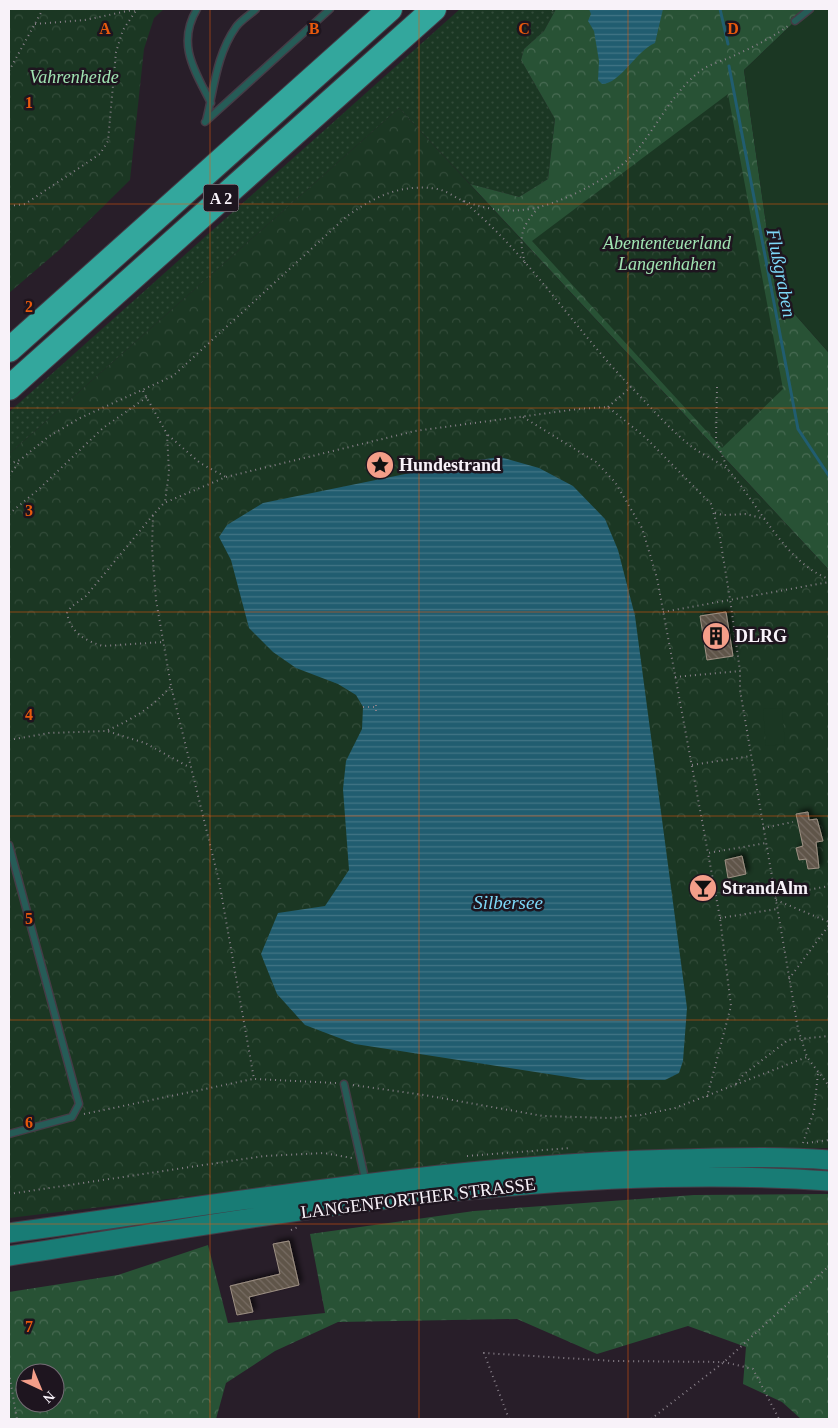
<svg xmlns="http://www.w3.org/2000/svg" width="838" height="1428" font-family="Georgia,serif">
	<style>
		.grass { fill: url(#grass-dots) }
		.forest { fill: url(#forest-crowns); fill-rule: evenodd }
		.park { fill: url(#park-crowns) }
		.pitch { fill: #1b3723 }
		.water { fill: url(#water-rules) }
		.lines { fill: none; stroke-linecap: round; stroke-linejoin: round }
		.stream { stroke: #215d70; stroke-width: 3 }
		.building { fill: url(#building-back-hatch); stroke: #9d9083; filter: url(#shadow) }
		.lane-casing { stroke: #453c46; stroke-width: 9 }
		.secondary-casing { stroke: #453c46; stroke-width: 21 }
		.highway-casing { stroke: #453c46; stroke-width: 26 }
		.path { stroke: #89818a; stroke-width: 2; stroke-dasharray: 1 4; stroke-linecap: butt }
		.lane { stroke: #265c57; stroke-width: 6 }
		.secondary { stroke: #187c75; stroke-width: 19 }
		.highway { stroke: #33a79d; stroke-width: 24 }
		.grid { fill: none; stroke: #e8590c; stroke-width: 1; stroke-opacity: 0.55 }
		.labels { text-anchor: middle; stroke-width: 5; stroke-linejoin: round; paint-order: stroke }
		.shield { fill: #1e151f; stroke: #b7b0b8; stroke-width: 1 }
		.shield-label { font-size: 16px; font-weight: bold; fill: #f8f2f9 }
		.park-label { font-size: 18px; font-style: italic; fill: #a1e5b3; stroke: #1e151f }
		.poi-label { font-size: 18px; font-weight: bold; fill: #f8f2f9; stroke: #1e151f; text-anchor: start }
		.street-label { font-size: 18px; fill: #f8f2f9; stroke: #1e151f }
		.water-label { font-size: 19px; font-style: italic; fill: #7dd8f7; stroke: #1e151f }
		.grid-label { font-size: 16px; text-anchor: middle; font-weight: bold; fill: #e8590c; stroke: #1e151f; stroke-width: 5; stroke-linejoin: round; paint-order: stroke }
	</style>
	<defs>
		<pattern id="grass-dots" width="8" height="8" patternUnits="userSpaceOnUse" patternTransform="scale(1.25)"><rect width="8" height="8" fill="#1b3723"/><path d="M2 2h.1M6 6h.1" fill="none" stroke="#324b39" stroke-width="1.8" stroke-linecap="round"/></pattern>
		<pattern id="forest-crowns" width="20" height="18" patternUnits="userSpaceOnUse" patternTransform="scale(1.25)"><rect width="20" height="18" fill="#285235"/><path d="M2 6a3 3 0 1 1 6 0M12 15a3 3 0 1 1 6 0" fill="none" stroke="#486b53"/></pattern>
		<pattern id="park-crowns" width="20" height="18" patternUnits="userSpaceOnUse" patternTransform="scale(1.25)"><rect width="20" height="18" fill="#1b3723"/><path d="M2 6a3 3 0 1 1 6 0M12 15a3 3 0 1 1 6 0" fill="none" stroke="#324b39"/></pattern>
		<pattern id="water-rules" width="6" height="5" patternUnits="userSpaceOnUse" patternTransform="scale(1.25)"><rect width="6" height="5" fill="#215d70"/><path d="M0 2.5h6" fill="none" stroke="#427585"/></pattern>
		<pattern id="building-back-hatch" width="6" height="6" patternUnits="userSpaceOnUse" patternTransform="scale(1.25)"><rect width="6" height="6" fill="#5f5448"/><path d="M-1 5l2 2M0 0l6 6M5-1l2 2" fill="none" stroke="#776d63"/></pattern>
		<filter id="shadow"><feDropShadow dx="3.5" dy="-3.5" stdDeviation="2.5" flood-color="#0009"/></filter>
	</defs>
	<rect width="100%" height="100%" fill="#281e29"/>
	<path class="grass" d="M460 9H556L544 31 524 49 521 60 555 119 548 179 519 197 470 184 399 108 9 454V412Z"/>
	<path class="forest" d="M556 9H808L744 70 776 293 829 353V570L470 184 519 197 548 179 555 119 521 60 524 49 544 31Z
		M829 1194V1419H801L782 1402 743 1384 746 1347 688 1326 597 1354 517 1319 338 1322 275 1351 226 1383 216 1419H9V1292L118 1275 208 1245 228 1323 325 1313 310 1234 474 1211 694 1195ZM25 1373H55V1403H25Z"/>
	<path class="park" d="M9 9H164L154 18 144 49 130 180 58 251 9 293Z
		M728 94 783 389 722 448 532 241Z
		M399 108 829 570V1148L610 1151 469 1163 9 1218V454Z"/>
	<path class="pitch" d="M808 9H829V353L776 293 744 70Z
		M782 708 785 744 766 746 763 709Z"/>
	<path class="water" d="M589 9H663L655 43C636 51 620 84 602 84L598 80 599 61 594 31 588 21 591 14Z
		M500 457 539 468 573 486 605 519 618 550 635 616 687 1008 683 1061 679 1073 665 1080H587L355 1044 305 1025 277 994 261 954 278 913 325 906 349 870 343 789 346 761 362 729 363 707 356 695 338 684 296 668 273 652 249 628 231 560 219 537 227 525 263 503 464 462Z"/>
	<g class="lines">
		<path class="stream" d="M720 9 728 44
			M729 66 798 429 829 476"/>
	</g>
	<path class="building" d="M726 612 733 656 707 660 700 616Z
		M808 812 809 820 817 819 823 841 816 842 819 868 808 869 806 859 799 860 796 848 803 846 796 814Z
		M742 856 746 874 728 878 725 860Z
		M289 1241 299 1285 249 1297 253 1312 237 1315 230 1286 280 1274 273 1244Z"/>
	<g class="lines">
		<defs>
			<path id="lane" d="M197 9C176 44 195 71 211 103
				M795 21 810 9
				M206 121C214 90 216 55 236 27 241 20 250 15 256 9
				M205 122 330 9
				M9 845 79 1104 72 1117 9 1134
				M344 1084 366 1183"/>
			<path id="secondary" d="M9 1233C230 1203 452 1164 676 1159 727 1158 778 1156 829 1160
				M9 1256C280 1214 554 1162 829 1181"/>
			<path id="highway" d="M9 350 390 9
				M9 388 434 9"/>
		</defs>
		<use href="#lane" class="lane-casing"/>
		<use href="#secondary" class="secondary-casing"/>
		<use href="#highway" class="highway-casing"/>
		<path class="path" d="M552 10 553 9
			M35 24 85 20 137 9
			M9 71 43 9
			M463 201C527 253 573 327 630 386 650 406 670 430 692 447 704 456 721 462 730 472 759 506 786 563 829 579
			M9 206 25 204 100 154 108 141 116 52 123 30 137 9
			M525 263C518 237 521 227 539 207
			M717 387 716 440 728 470
			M143 391 167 434 169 472 165 502
			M608 407 631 387
			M523 417 596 462 615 482 642 528 657 578 708 853
			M168 435 200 463 226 477
			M9 464 20 460 48 437 80 418 173 376 346 217C373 197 402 183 437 189 445 190 453 196 461 200 487 210 512 214 539 207 571 199 618 174 639 148 660 121 675 89 703 69 711 64 722 61 731 57 751 48 770 39 788 26
			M9 476 19 462
			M715 513 723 515 745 514 766 519
			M9 514 39 489 103 428 147 397
			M153 515 86 596 71 607 67 613C70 632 85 641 103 646L163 642
			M663 612 829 582
			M675 677 740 671
			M363 707H376
			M376 711V703
			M108 730C133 719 153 707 171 686
			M9 740 49 733 107 731 145 743 189 767
			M692 765 751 756
			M763 828 793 822
			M775 896 829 886
			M776 900 829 922
			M720 918 777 909
			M789 979 829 925
			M336 1083 254 1079 219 881 171 686 156 600 152 548 153 515 164 503 226 477 415 431 578 409 608 407 645 437 711 504 719 532 730 599 740 671V690L798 1029 807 1057 829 1086
			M736 1084 743 1075 788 1040 829 1036
			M353 1085 424 1095 543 1116 610 1118 641 1115 675 1108 807 1057
			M707 1097 731 1006 720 918 708 853 766 843
			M84 1114 253 1079
			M803 1143 814 1111 818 1073
			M807 1143 829 1140
			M467 1156 570 1148
			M9 1194 264 1156 324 1153 352 1158
			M291 1230 298 1227
			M9 1373 17 1419
			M509 1419 484 1353 614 1361 724 1362 753 1369 779 1419
			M651 1419 724 1362 829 1266"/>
		<use href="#lane" class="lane"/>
		<use href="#secondary" class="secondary"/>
		<use href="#highway" class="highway"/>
	</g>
	<path class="grid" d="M210 9V1419M419 9V1419M628 9V1419M9 204H829M9 408H829M9 612H829M9 816H829M9 1020H829M9 1224H829"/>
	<defs>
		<symbol id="sight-disc" viewBox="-11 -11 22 22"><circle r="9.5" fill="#f49e89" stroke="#1e151f"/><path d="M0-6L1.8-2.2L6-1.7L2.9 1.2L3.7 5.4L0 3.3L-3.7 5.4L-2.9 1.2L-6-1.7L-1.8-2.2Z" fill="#111"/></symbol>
		<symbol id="building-disc" viewBox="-11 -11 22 22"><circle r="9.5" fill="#f49e89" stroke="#1e151f"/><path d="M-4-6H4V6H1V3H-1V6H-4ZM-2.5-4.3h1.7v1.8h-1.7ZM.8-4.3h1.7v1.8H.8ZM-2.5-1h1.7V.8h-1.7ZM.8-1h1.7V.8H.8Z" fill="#111"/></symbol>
		<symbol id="bar-disc" viewBox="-11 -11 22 22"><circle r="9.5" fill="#f49e89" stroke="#1e151f"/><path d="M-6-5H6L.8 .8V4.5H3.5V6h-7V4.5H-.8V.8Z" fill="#111"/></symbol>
	</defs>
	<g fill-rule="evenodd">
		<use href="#sight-disc" x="364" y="449" width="32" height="32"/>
		<use href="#building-disc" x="700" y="620" width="32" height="32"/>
		<use href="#bar-disc" x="687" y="872" width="32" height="32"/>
	</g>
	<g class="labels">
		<rect class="shield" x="203.5" y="184.5" width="35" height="27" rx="4"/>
		<g class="shield-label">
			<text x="221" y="204">A 2</text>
		</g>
		<g class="park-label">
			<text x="74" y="83">Vahrenheide</text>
			<text x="667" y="249">Abententeuerland<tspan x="667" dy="21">Langenhahen</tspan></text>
		</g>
		<g class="poi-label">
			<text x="399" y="471">Hundestrand</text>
			<text x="735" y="642">DLRG</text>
			<text x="722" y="894">StrandAlm</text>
		</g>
		<g class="street-label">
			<text transform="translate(418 1198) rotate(-7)" y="6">LANGENFORTHER STRASSE</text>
		</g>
		<g class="water-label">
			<text transform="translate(782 273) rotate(79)" y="7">Flußgraben</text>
			<text x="508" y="909">Silbersee</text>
		</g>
	</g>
	<g class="grid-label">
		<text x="105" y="34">A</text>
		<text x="314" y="34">B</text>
		<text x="524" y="34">C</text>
		<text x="733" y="34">D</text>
		<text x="29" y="108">1</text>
		<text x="29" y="312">2</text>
		<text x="29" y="516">3</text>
		<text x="29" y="720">4</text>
		<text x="29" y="924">5</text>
		<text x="29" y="1128">6</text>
		<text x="29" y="1332">7</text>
	</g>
	<rect width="838" height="1428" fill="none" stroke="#f8f2f9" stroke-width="20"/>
	<g transform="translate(40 1388) rotate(136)"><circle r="24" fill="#1e151f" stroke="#756d76"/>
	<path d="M0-4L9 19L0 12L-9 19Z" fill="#f49e89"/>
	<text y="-8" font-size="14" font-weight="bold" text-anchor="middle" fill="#f8f2f9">N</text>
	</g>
</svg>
